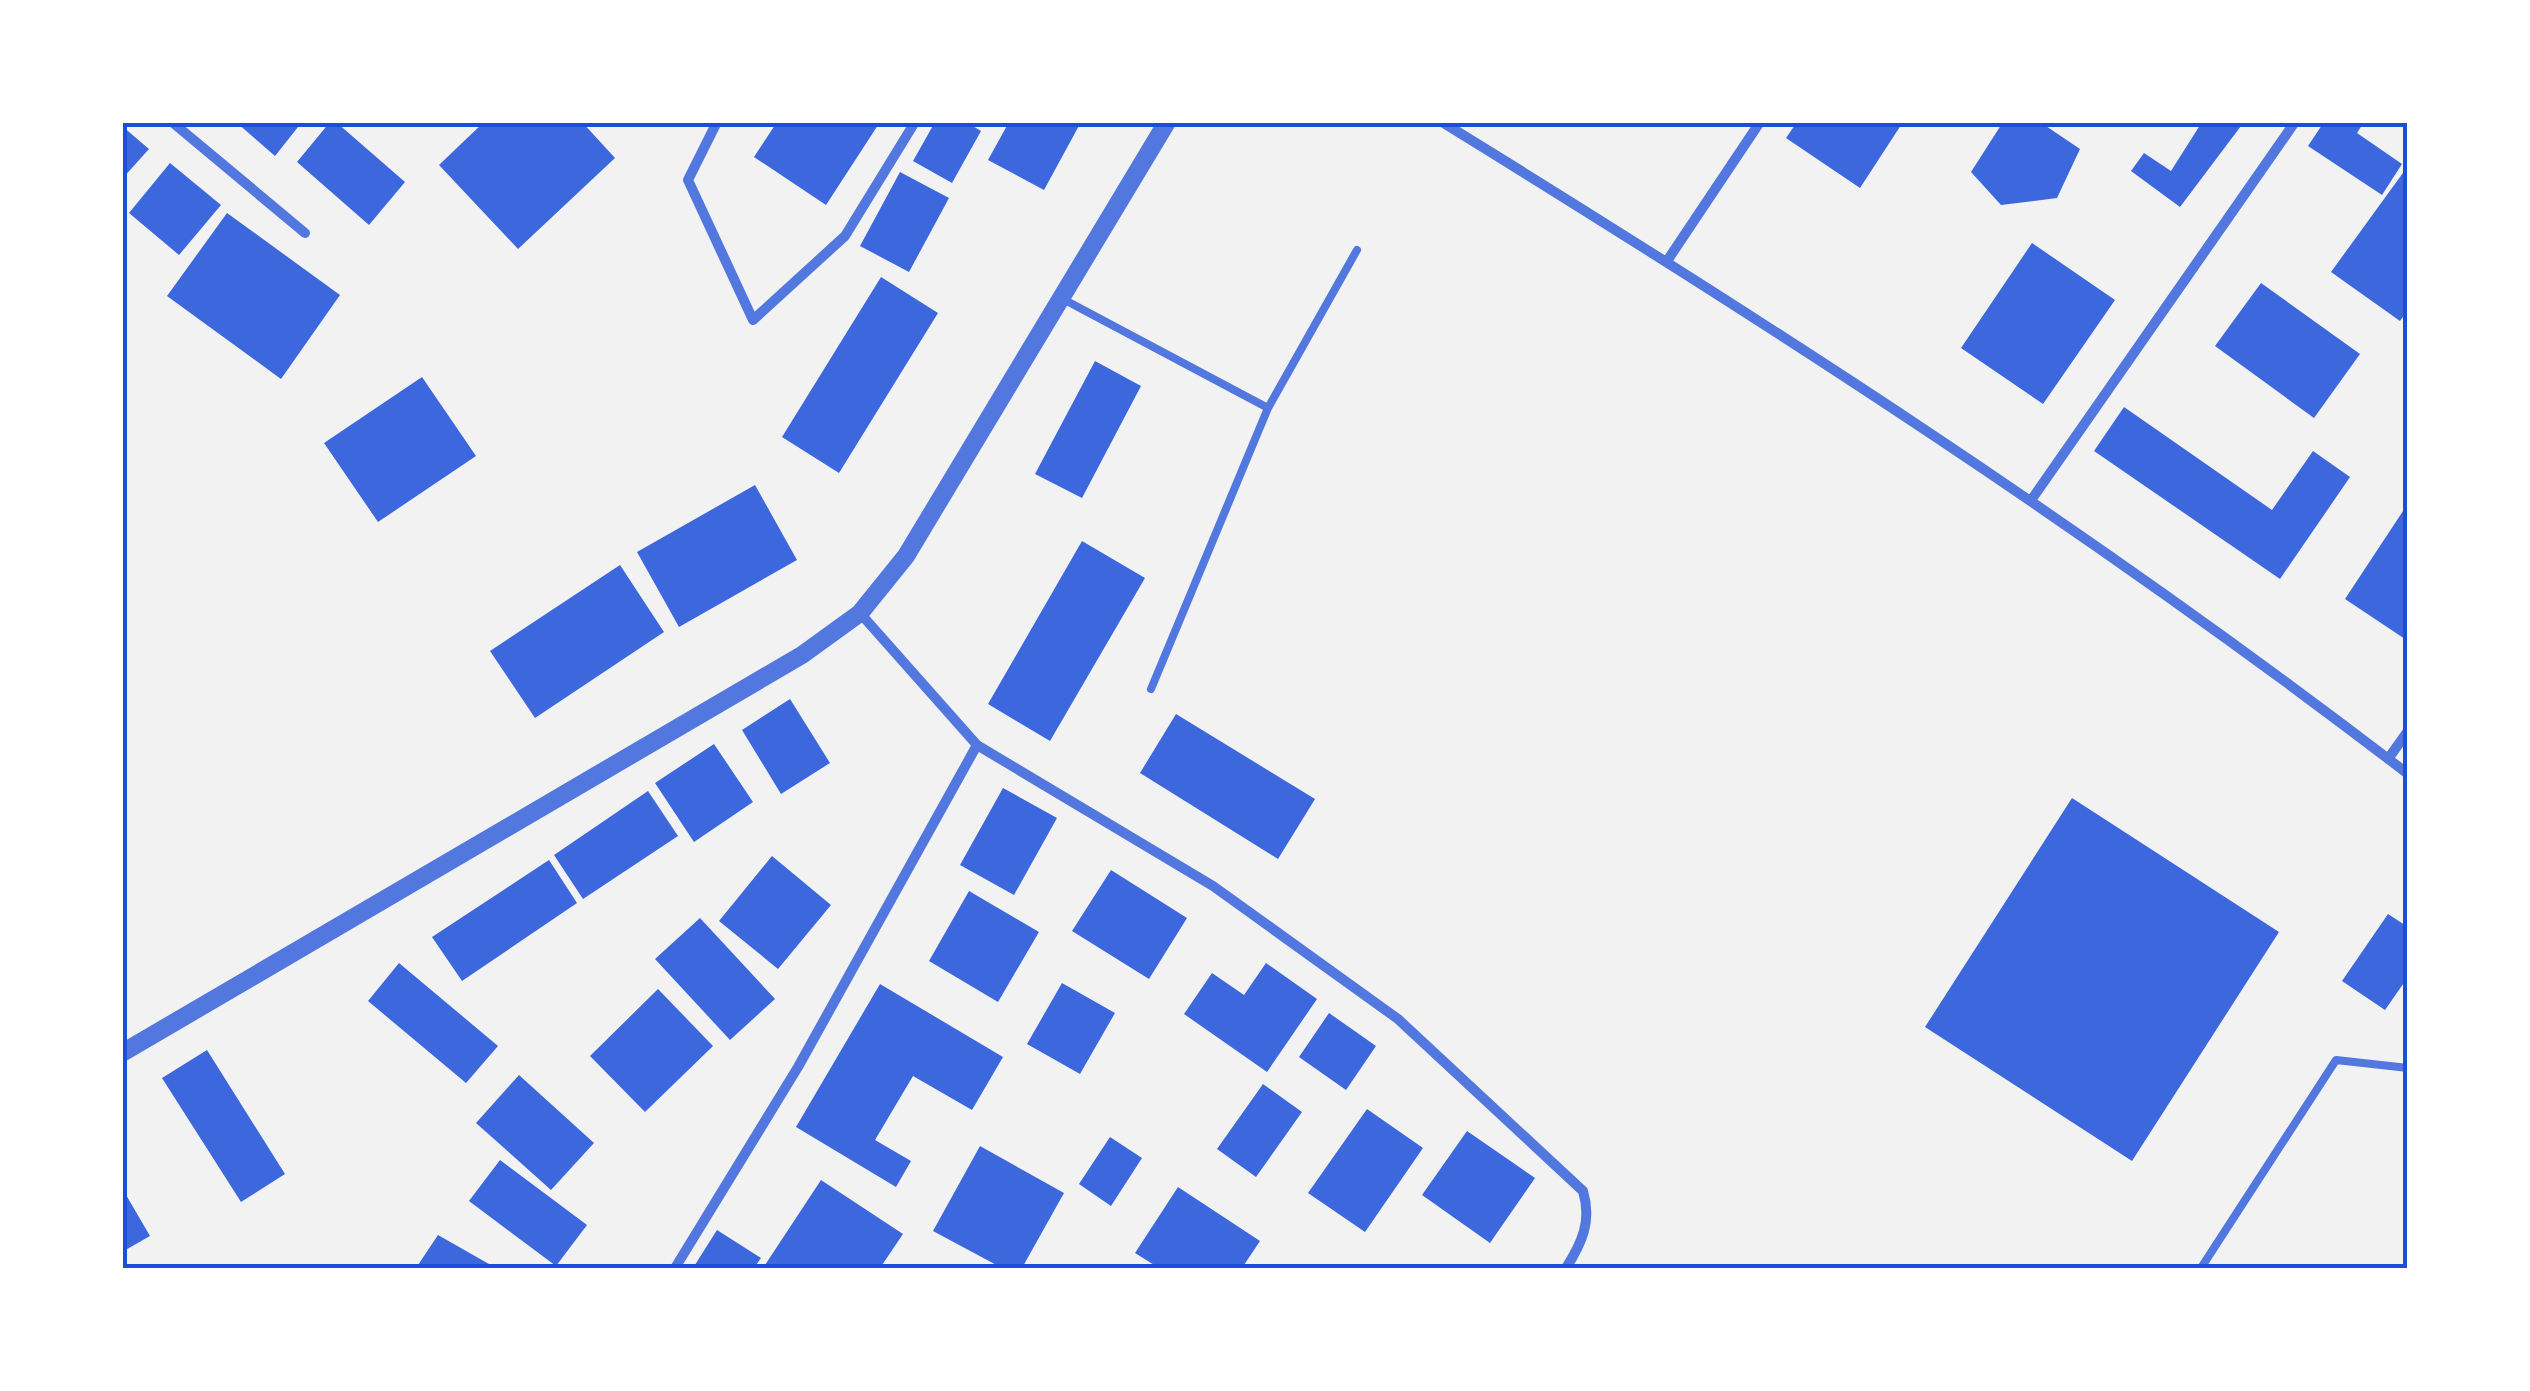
<svg xmlns="http://www.w3.org/2000/svg" width="2530" height="1391" font-family="'PT Sans',sans-serif">
	<style>
		.building { fill: #3d67dc }
		.lines { fill: none; stroke-linecap: round; stroke-linejoin: round }
		.service { stroke: #5277de; stroke-width: 8 }
		.minor { stroke: #5277de; stroke-width: 10 }
		.tertiary { stroke: #5277de; stroke-width: 18 }
		.neatline { fill: none; stroke: #1d4ed8; stroke-width: 4 }
	</style>
	<rect width="100%" height="100%" fill="#f2f2f2"/>
	<path class="building" d="M236 122H302L275 156Z
		M330 122H336L405 182 369 225 297 162Z
		M484 122H582L615 158 518 249 439 165Z
		M777 122H880L826 205 754 157Z
		M935 122H966L981 131 952 183 913 161Z
		M1009 122H1081L1044 190 988 160Z
		M1797 122H1903L1860 188 1786 138Z
		M2003 122H2040L2080 149 2057 198 2001 205 1971 172Z
		M2202 122H2244L2180 207 2131 171 2144 153 2171 171Z
		M2324 122H2364L2357 133 2402 164 2382 195 2308 146Z
		M122 126 149 149 122 179Z
		M170 163 221 205 179 255 129 213Z
		M2408 166V310L2400 321 2331 272Z
		M900 172 949 198 909 272 860 246Z
		M227 213 340 295 281 379 167 296Z
		M2032 243 2115 300 2043 404 1961 348Z
		M881 277 938 313 839 473 782 437Z
		M2261 283 2360 354 2314 418 2215 346Z
		M1095 361 1141 386 1082 498 1035 474Z
		M422 377 476 456 378 522 324 443Z
		M2124 407 2272 510 2313 451 2350 477 2280 579 2094 451Z
		M755 485 797 560 679 627 637 552Z
		M2405 508 2408 510V641L2345 599Z
		M1082 541 1145 578 1050 741 988 704Z
		M620 565 664 632 535 718 490 651Z
		M790 699 830 763 781 794 742 730Z
		M1176 714 1315 799 1278 859 1140 773Z
		M714 744 753 802 694 842 655 783Z
		M1003 788 1057 818 1014 895 960 865Z
		M648 791 678 836 583 899 554 855Z
		M2072 798 2279 932 2132 1161 1925 1027Z
		M772 856 831 905 778 969 719 921Z
		M549 860 577 903 462 981 432 937Z
		M1111 870 1187 918 1149 979 1072 931Z
		M969 891 1039 932 998 1002 929 961Z
		M2388 914 2408 927V977L2385 1010 2342 981Z
		M700 918 775 999 730 1040 655 959Z
		M399 963 498 1046 466 1083 368 1001Z
		M1266 963 1317 999 1267 1072 1184 1014 1212 973 1244 995Z
		M1062 983 1115 1013 1080 1074 1027 1044Z
		M880 984 1003 1057 972 1110 913 1076 875 1140 911 1161 896 1187 796 1127Z
		M658 989 713 1046 645 1112 590 1056Z
		M1329 1013 1376 1046 1346 1090 1299 1057Z
		M207 1050 285 1174 241 1202 162 1078Z
		M519 1075 594 1143 551 1190 476 1123Z
		M1263 1084 1302 1112 1256 1177 1217 1149Z
		M1367 1109 1423 1148 1365 1232 1308 1193Z
		M1467 1131 1535 1178 1490 1243 1422 1195Z
		M1110 1137 1142 1158 1111 1206 1079 1184Z
		M980 1146 1064 1193 1022 1268H1002L933 1231Z
		M500 1160 587 1225 556 1266 469 1201Z
		M821 1180 903 1234 880 1268H771L765 1265Z
		M1178 1187 1260 1241 1242 1268H1159L1135 1253Z
		M122 1188 150 1236 122 1252Z
		M717 1230 761 1258 754 1268H693Z
		M438 1235 496 1268H416Z"/>
	<g class="lines">
		<path class="service" d="M1061 298 1268 408
			M1151 689 1268 408 1357 250
			M2201 1268 2336 1060 2408 1068"/>
		<path class="minor" d="M172 122 305 233
			M717 122 688 180 753 320 845 236 915 122
			M1442 122C1773 326 2100 537 2408 774
			M1667 261 1760 122
			M2032 499 2295 122
			M977 745 1213 886 1398 1019 1583 1191C1592 1221 1582 1243 1566 1268
			M2388 759 2408 731
			M675 1268 798 1067 977 745 860 613"/>
		<path class="tertiary" d="M122 1053 802 655 860 613 906 556 1167 122"/>
	</g>
	<rect width="2530" height="1391" fill="none" stroke="#ffffff" stroke-width="250"/>
	<rect x="125" y="125" width="2280" height="1141" class="neatline"/>
</svg>
